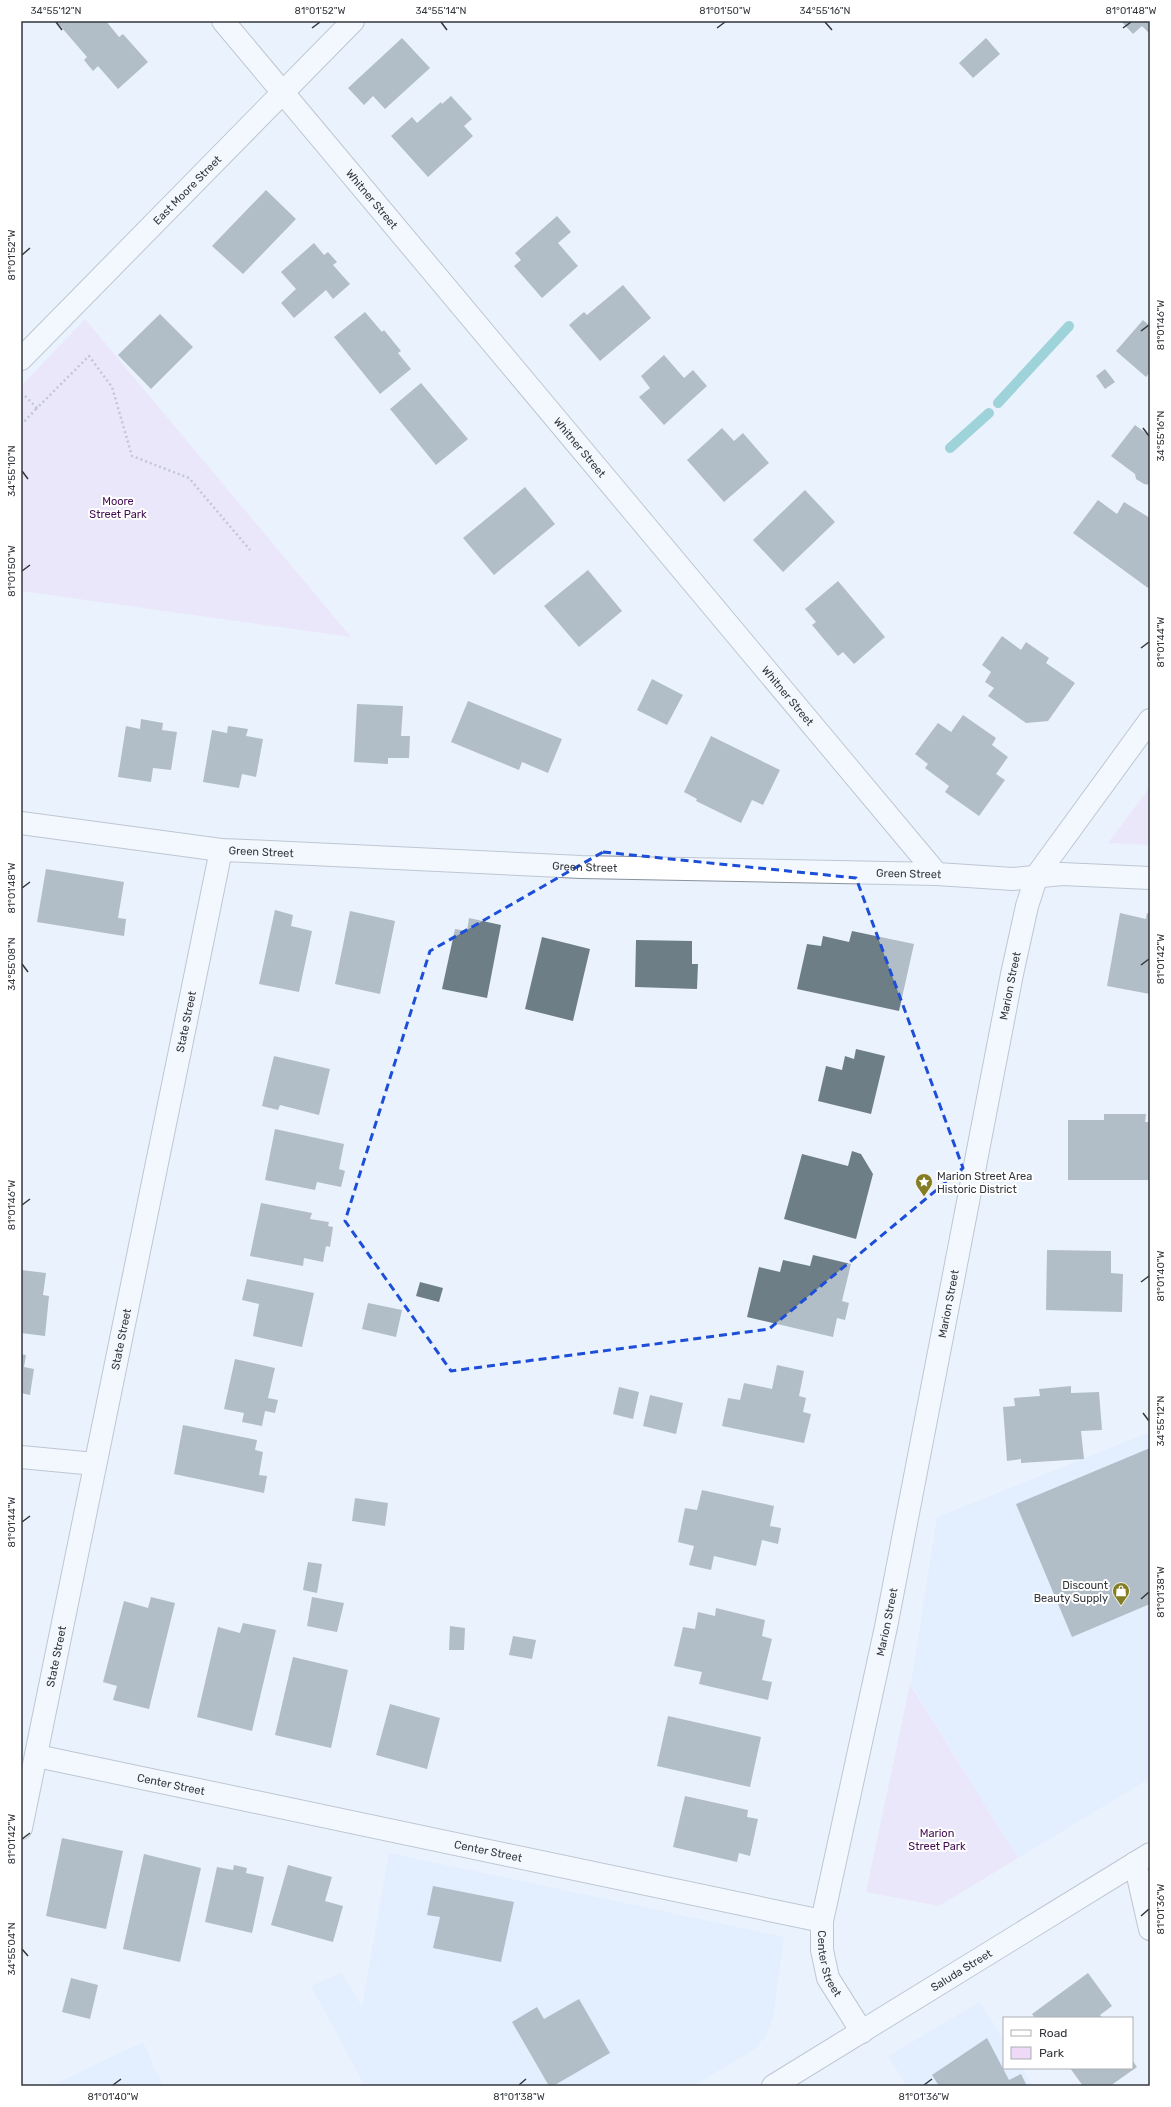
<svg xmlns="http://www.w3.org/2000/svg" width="1171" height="2107" font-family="Rubik,sans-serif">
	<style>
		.built { fill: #dbeafe }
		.green { fill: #eed9f6 }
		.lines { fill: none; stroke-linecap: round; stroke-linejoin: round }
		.stream { stroke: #44adae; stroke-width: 10 }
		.building { fill: #6e7e86 }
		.minor-casing { stroke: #88919e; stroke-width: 24 }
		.tertiary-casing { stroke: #88919e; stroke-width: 24 }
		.secondary-casing { stroke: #88919e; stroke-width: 24 }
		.path { stroke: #8e949d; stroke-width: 2.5; stroke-dasharray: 2 3; stroke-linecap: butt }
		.minor { stroke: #fff; stroke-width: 22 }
		.tertiary { stroke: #fff; stroke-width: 22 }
		.secondary { stroke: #fff; stroke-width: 22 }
		.marked { fill: none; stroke: #1d4ed8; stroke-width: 3; stroke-dasharray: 8 5; stroke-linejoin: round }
		.ticks { fill: none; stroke: #33373c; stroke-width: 1.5 }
		.labels { text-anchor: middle; stroke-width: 4; stroke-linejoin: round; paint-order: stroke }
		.street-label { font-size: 11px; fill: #33373c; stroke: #fff }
		.park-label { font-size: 11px; fill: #420e51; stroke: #fff }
		.poi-label { font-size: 11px; fill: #33373c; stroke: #fff; text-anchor: start }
		.neatline { fill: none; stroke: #33373c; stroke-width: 1.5 }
		.ticks-label { font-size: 10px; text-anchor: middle; fill: #33373c }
	</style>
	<rect width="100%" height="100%" fill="#eaf2fe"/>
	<path class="built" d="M1150 1432V1778L1018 1858 911 1684 937 1517Z
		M389 1853 784 1937 773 2017 767 2034 756 2048 693 2086H365L311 1986 342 1973 362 2007Z
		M980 2002 1004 2040V2068H1022L1033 2086H907L888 2056Z
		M143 2042 163 2086H50Z"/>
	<path class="green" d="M85 319 351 637 21 591V386Z
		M1150 787V845L1108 843Z
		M910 1684 1018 1858 939 1906 866 1892Z"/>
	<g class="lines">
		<path class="stream" d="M998 403 1069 326
			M950 448 989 413"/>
	</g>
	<path class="building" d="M56 21H106L119 37 123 34 148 62 118 89 98 66 93 71 84 60 87 57Z
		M1121 21H1150V34L1142 26 1133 34Z
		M402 38 430 68 385 109 373 96 364 105 348 88Z
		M986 38 1000 54 973 78 959 63Z
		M451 96 472 119 464 126 473 136 428 177 391 136 412 117 417 123 441 102 442 104Z
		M266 190 296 219 243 274 212 246Z
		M557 216 571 232 558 243 578 266 542 298 514 266 521 260 515 253Z
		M314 243 324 255 328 252 337 262 333 265 350 284 333 299 326 290 294 318 281 303 296 289 281 272Z
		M623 285 651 318 600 361 569 325 584 312 587 315Z
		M365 312 382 332 384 330 401 351 398 353 411 369 380 394 334 337Z
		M160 314 193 347 151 389 118 355Z
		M1143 320 1150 326V372L1146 377 1116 351Z
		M664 355 684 378 693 370 707 386 664 425 639 397 650 388 641 376Z
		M1105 369 1115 382 1105 389 1096 376Z
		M421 383 468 439 436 465 390 409Z
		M1135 425 1150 436V485L1144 484 1136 479 1135 474 1111 456Z
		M722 428 734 441 743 433 769 463 724 502 687 460Z
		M525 487 555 524 494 575 463 538Z
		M805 490 835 522 783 572 753 540Z
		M1098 500 1117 514 1124 502 1150 518V585L1148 588 1073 533Z
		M588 570 622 611 579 647 544 606Z
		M838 581 885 637 854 664 843 652 838 656 812 625 816 622 805 609Z
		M1002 636 1021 650 1026 642 1049 658 1046 663 1075 683 1048 721 1026 723 988 696 994 688 985 682 991 672 982 665Z
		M652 679 683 695 667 725 637 710Z
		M468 701 562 739 548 773 522 762 519 770 451 742Z
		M357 704 403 706 401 736H410L409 758H388V764L354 762Z
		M963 715 996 738 992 745 1008 757 996 774 1005 780 979 816 945 792 949 786 925 768 928 764 915 754 938 723 951 732Z
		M141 719 163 723 162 730 177 732 171 770 153 768 151 782 118 777 126 726 140 729Z
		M228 726 248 729 246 736 263 739 256 777 242 774 239 788 203 782 212 730 227 733Z
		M711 736 780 770 763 805 752 800 741 823 696 801 697 799 684 792Z
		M46 869 124 882 118 918 126 919 124 936 37 922Z
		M275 910 293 915 291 926 312 931 299 992 259 984Z
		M350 911 395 921 380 994 335 984Z
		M1120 913 1146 919 1147 913 1150 914V994L1107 986Z
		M469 918 501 925 487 998 442 989 455 929 467 931Z
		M852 931 914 944 899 1011 797 989 807 944 821 946 823 936 849 942Z
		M542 937 590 949 573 1021 525 1009Z
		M636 940 692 941V964H698L697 989 635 987Z
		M856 1049 885 1056 871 1114 818 1101 826 1066 842 1070 845 1056 854 1059Z
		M274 1056 330 1069 319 1115 280 1105 278 1110 262 1106Z
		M1104 1114H1146L1145 1122H1150L1149 1180H1068V1120H1104Z
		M275 1129 344 1144 339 1169 345 1171 341 1187 317 1182 315 1190 265 1180Z
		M852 1151 861 1154 873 1174 856 1239 784 1219 802 1154 848 1166Z
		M261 1203 312 1213 310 1219 329 1222 328 1226 333 1227 330 1247 326 1246 323 1262 304 1258 303 1266 250 1256Z
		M1047 1250 1111 1251V1273L1123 1274 1122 1312 1046 1310Z
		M813 1255 851 1264 842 1301 849 1303 845 1320 837 1318 833 1337 747 1317 759 1267 780 1272 783 1260 810 1266Z
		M21 1270 46 1273 43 1295 49 1296 45 1336 21 1333Z
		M247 1279 314 1293 302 1347 253 1336 259 1304 242 1300Z
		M420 1282 443 1288 439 1302 416 1296Z
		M368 1303 402 1310 396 1337 362 1329Z
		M21 1354 26 1355 24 1367 34 1369 30 1395 21 1393Z
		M235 1359 275 1368 268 1398 278 1400 275 1413 265 1411 262 1426 242 1422 244 1413 224 1409Z
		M777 1365 804 1371 799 1396 806 1398 803 1412 811 1414 804 1443 722 1426 728 1398 740 1400 744 1383 772 1389Z
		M1071 1386V1393L1099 1392 1102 1430 1081 1431 1084 1459 1021 1463V1459L1007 1461 1003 1407 1015 1406 1014 1398 1040 1396 1039 1389Z
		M619 1387 639 1392 633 1419 613 1414Z
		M650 1395 683 1403 676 1434 643 1426Z
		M183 1425 257 1440 255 1450 263 1452 259 1475 267 1476 264 1493 174 1474Z
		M1150 1448V1604L1072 1637 1016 1504Z
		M702 1490 774 1506 770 1526 781 1528 778 1544 762 1540 756 1566 714 1556 711 1570 689 1565 694 1546 678 1542 685 1508 697 1510Z
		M355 1498 388 1503 385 1526 352 1521Z
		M308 1562 322 1564 317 1593 303 1590Z
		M151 1597 175 1603 149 1709 113 1700 117 1686 103 1682 124 1601 148 1608Z
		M312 1597 344 1603 337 1632 307 1626Z
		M716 1608 765 1620 762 1636 772 1639 762 1680 772 1682 768 1700 699 1684 702 1672 674 1666 683 1627 695 1629 698 1612 715 1616Z
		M243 1623 276 1630 252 1731 197 1717 218 1627 240 1633Z
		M450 1626 465 1628 464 1650H449Z
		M513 1636 536 1640 532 1659 509 1655Z
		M293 1657 348 1670 331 1748 275 1735Z
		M390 1704 440 1718 427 1769 376 1755Z
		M668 1716 761 1737 750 1787 657 1766Z
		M685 1796 748 1810 747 1817 758 1819 750 1856 739 1853 737 1862 673 1847Z
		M62 1838 123 1851 106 1929 46 1916Z
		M144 1854 201 1868 180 1962 123 1949Z
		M234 1865 247 1868 246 1873 264 1877 252 1933 205 1922 217 1867 233 1870Z
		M288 1865 332 1877 325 1901 343 1906 333 1942 271 1925Z
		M433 1886 514 1902 501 1962 433 1948 440 1917 427 1915Z
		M1088 1973 1112 2006 1100 2015 1102 2018H1035L1032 2014Z
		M71 1978 98 1985 90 2019 62 2012Z
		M579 1999 610 2053 553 2086H549L512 2022 537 2007 544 2019Z
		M987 2038 1009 2080 1021 2074 1027 2086H939L932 2075Z
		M1132 2060 1137 2067 1110 2086H1083L1070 2068H1132Z"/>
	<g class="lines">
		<defs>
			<g id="minor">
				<path id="s1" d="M223 21 937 874"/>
				<path id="s2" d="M21 359 353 21"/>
				<path d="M21 1457 95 1464"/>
				<path id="s3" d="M37 1756 822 1921V1950L828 1978 862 2032"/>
				<path id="s4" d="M21 1828 221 850"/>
				<path d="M1135 1863 1150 1929"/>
				<path id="s5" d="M822 1921 886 1627 1012 974 1027 906 1037 875 1150 720"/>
			</g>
			<g id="tertiary">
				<path id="s6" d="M21 823 221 850 247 851 581 867 937 874 1013 879 1062 874 1150 878"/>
			</g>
			<g id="secondary">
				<path id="s7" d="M773 2086 1150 1854"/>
			</g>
		</defs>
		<use href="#minor" class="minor-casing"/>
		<use href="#tertiary" class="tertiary-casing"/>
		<use href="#secondary" class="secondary-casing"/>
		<path class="path" d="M25 396 37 408 89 356 112 387 132 456 189 478 250 550
			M21 425 37 408"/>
		<use href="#minor" class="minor"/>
		<use href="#tertiary" class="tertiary"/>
		<use href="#secondary" class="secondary"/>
	</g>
	<path d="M0 0H1171V2107H0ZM603 852 856 878 963 1168 769 1329 451 1371 345 1221 430 951Z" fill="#eaf2fe" fill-opacity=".55" fill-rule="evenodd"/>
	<path class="marked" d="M603 852 856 878 963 1168 769 1329 451 1371 345 1221 430 951Z"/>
	<path class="ticks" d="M56 22 62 30M441 22 447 30M825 22 832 30M312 28 320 22M717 28 725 22M1123 28 1131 22M22 255 30 248M1141 331 1149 325M1143 428 1149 436M22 471 28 479M22 571 30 565M1141 648 1149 642M22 888 30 882M22 964 28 972M1141 965 1149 959M22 1205 30 1199M1141 1282 1149 1276M1143 1413 1149 1421M22 1522 30 1516M1141 1599 1149 1592M22 1839 30 1833M1141 1916 1149 1909M22 1949 28 1956M113 2085 121 2079M519 2085 526 2079M924 2085 932 2079"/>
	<defs>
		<symbol id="sight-pin" viewBox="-11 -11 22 30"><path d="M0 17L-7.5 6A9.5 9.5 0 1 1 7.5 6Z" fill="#847d23" stroke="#fff"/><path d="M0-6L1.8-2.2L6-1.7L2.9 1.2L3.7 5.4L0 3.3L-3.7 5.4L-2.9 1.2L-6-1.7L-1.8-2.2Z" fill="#fff"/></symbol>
		<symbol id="shop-pin" viewBox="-11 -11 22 30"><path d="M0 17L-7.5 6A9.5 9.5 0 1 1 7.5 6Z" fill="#847d23" stroke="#fff"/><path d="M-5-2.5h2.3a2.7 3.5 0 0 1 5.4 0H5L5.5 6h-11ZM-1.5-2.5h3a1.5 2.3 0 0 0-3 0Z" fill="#fff"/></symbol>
	</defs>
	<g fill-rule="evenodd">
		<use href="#sight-pin" x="914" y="1172" width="20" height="27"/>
		<use href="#shop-pin" x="1111" y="1581" width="20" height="27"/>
	</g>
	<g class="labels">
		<g class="street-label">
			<text dy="4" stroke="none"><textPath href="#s2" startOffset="237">East Moore Street</textPath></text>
			<text dy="4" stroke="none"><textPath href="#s1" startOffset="232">Whitner Street</textPath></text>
			<text dy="4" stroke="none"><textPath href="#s1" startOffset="556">Whitner Street</textPath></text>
			<text dy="4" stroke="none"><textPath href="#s1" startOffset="880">Whitner Street</textPath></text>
			<text dy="4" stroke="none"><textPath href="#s6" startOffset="242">Green Street</textPath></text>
			<text dy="4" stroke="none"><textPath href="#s6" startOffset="566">Green Street</textPath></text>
			<text dy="4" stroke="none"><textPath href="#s6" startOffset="890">Green Street</textPath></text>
			<text dy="4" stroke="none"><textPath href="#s5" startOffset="954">Marion Street</textPath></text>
			<text dy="4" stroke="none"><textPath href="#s4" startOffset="823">State Street</textPath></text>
			<text dy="4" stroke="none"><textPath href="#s5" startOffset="630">Marion Street</textPath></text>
			<text dy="4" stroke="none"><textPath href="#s4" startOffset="499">State Street</textPath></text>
			<text dy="4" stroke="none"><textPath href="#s5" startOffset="306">Marion Street</textPath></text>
			<text dy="4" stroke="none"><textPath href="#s4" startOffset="175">State Street</textPath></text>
			<text dy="4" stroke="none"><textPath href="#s3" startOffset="137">Center Street</textPath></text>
			<text dy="4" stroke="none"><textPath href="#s3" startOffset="461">Center Street</textPath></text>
			<text dy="4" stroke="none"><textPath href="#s3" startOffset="846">Center Street</textPath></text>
			<text dy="4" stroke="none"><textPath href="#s7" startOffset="221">Saluda Street</textPath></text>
		</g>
		<g class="park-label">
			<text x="118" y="505">Moore<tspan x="118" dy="13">Street Park</tspan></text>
			<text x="937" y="1837">Marion<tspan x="937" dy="13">Street Park</tspan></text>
		</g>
		<g class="poi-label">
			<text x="937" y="1180">Marion Street Area<tspan x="937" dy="13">Historic District</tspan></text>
			<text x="1108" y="1589" text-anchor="end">Discount<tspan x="1108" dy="13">Beauty Supply</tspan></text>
		</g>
	</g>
	<rect width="1171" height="2107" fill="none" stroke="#ffffff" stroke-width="44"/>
	<rect x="1003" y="2017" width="130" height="52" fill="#ffffff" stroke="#adafb1"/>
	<rect x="1011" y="2030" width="20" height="6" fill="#ffffff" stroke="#adafb1"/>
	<text x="1039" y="2037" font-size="12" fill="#33373c">Road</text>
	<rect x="1011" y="2047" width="20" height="12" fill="#eed9f6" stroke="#adafb1"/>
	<text x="1039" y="2057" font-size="12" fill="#33373c">Park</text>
	<rect x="22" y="22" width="1127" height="2063" class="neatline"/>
	<g class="ticks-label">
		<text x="56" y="14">34°55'12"N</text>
		<text x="320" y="14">81°01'52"W</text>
		<text x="441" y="14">34°55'14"N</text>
		<text x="725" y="14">81°01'50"W</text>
		<text x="825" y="14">34°55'16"N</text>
		<text x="1131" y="14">81°01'48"W</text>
		<text transform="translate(11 255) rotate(-90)" y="4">81°01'52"W</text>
		<text transform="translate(1160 325) rotate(-90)" y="4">81°01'46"W</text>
		<text transform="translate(1160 436) rotate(-90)" y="4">34°55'16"N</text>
		<text transform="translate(11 471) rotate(-90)" y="4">34°55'10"N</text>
		<text transform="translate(11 571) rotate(-90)" y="4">81°01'50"W</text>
		<text transform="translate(1160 642) rotate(-90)" y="4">81°01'44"W</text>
		<text transform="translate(11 888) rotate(-90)" y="4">81°01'48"W</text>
		<text transform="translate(1160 959) rotate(-90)" y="4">81°01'42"W</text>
		<text transform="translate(11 964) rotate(-90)" y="4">34°55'08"N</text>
		<text transform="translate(11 1205) rotate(-90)" y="4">81°01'46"W</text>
		<text transform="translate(1160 1276) rotate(-90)" y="4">81°01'40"W</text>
		<text transform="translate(1160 1421) rotate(-90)" y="4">34°55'12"N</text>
		<text transform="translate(11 1522) rotate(-90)" y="4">81°01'44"W</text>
		<text transform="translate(1160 1592) rotate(-90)" y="4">81°01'38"W</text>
		<text transform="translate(11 1839) rotate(-90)" y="4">81°01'42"W</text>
		<text transform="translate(1160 1909) rotate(-90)" y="4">81°01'36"W</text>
		<text transform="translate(11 1949) rotate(-90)" y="4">34°55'04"N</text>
		<text x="113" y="2100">81°01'40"W</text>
		<text x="519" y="2100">81°01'38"W</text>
		<text x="924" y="2100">81°01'36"W</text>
	</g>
</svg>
